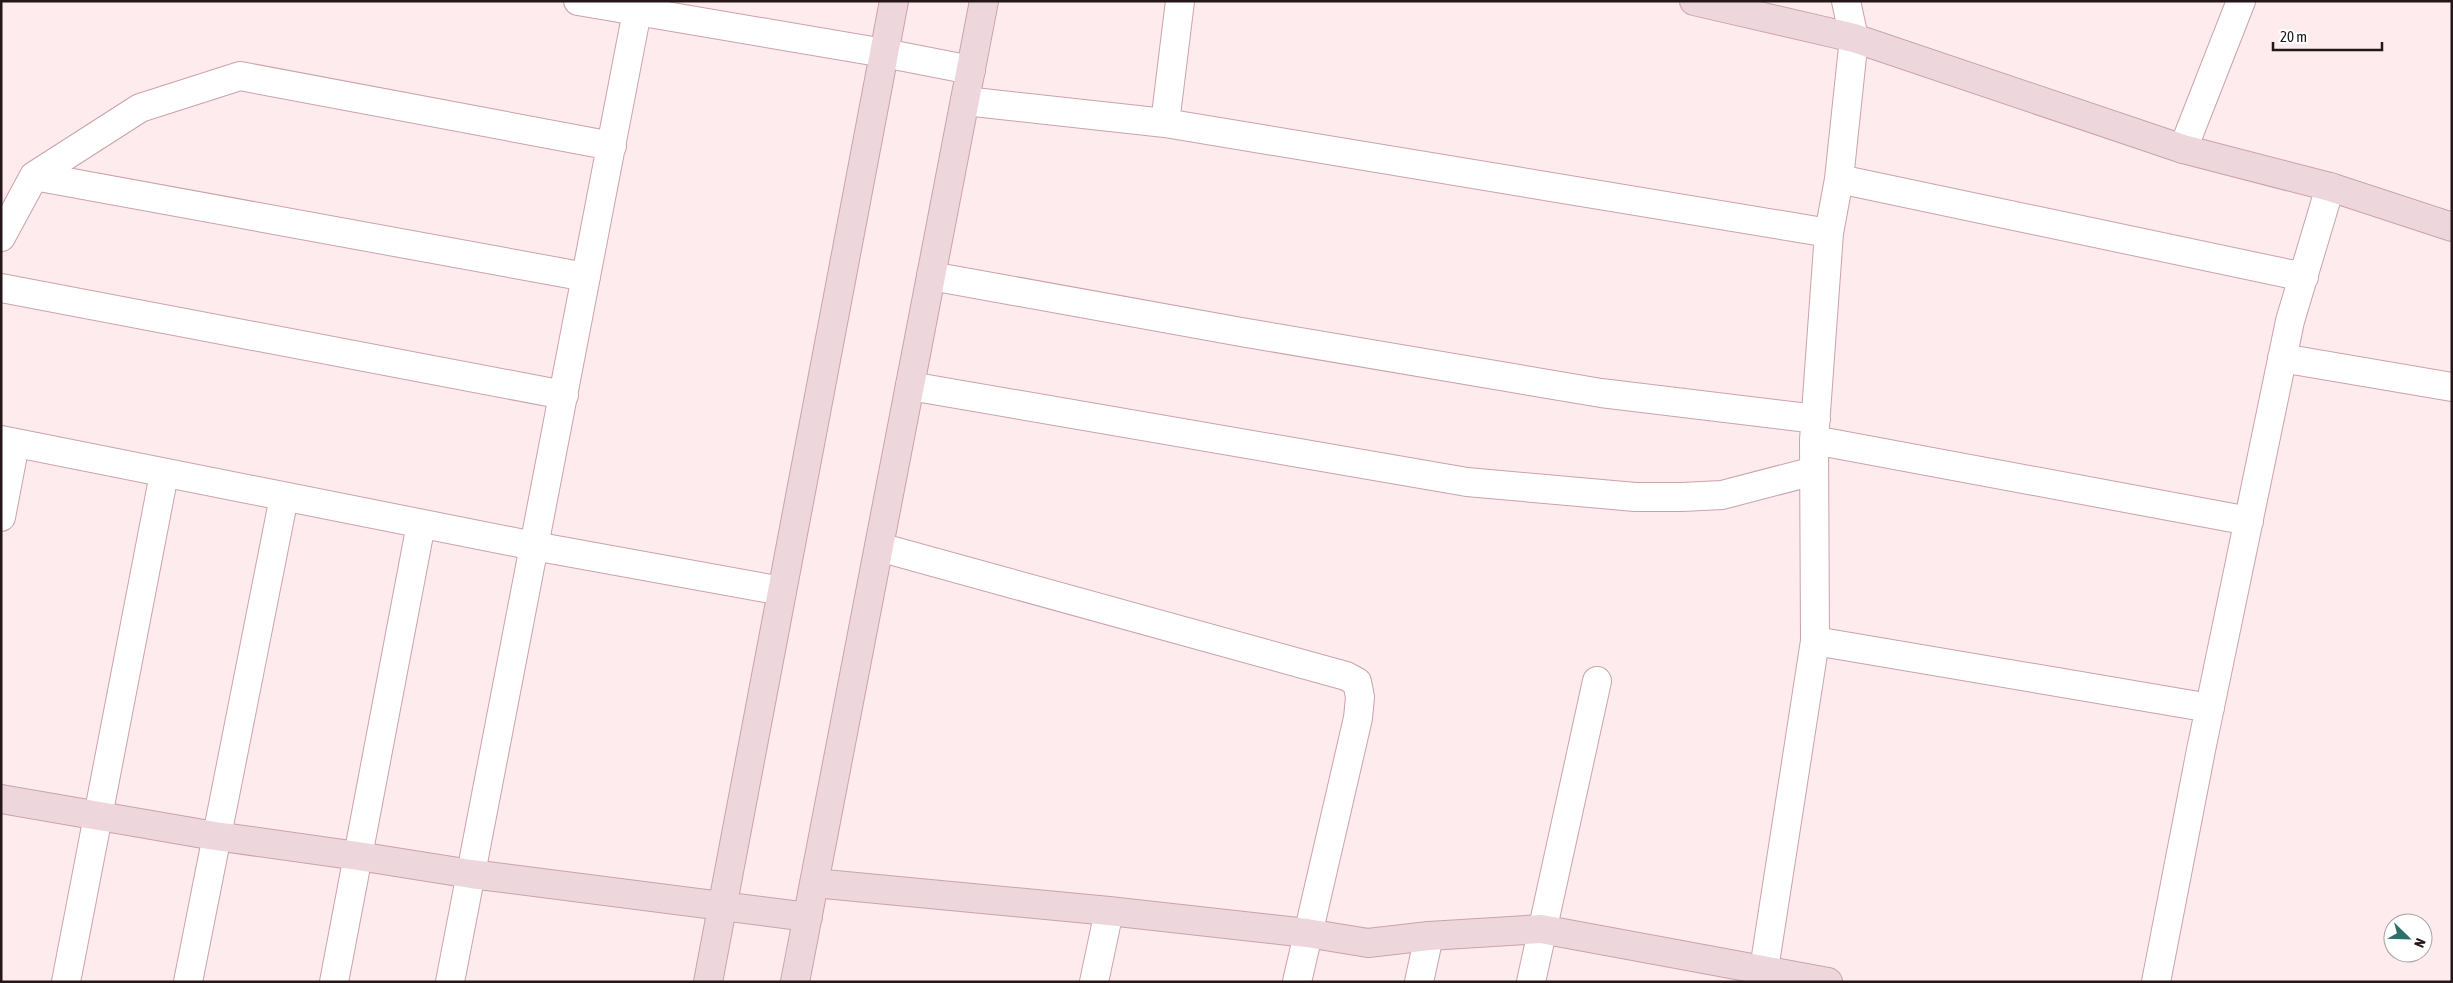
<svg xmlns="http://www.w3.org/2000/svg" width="2453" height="983" font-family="'Asap Condensed',sans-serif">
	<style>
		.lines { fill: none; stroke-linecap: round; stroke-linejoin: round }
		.street-casing { stroke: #cba2aa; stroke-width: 30 }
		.secondary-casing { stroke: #cba2aa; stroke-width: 30 }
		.street { stroke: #fff; stroke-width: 28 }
		.secondary { stroke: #edd7dc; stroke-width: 28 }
	</style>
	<rect width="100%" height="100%" fill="#fdebee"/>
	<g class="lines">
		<defs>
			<path id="street" d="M578 1 884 53 971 70
				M965 101 1165 123 1829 233
				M1165 123 1180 1
				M2183 149 2241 1
				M34 176 586 277
				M1839 179 2304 277
				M1 237 34 176 140 108 240 76 612 146
				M931 276 1241 332 1601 393 1816 419
				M1 288 564 395
				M2282 358 2452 387
				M910 386 1467 482 1635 497H1682L1722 495 1814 471
				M1 440 534 546 782 591
				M1814 440 2249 521
				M1 517 15 444
				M879 547 1346 676 1357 682 1360 697 1358 718 1297 982
				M1815 641 2210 708
				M66 982 164 474
				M188 982 284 497
				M334 982 421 524
				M450 982 639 1
				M1094 982 1109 911
				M1419 982 1429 936
				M1531 982 1597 681
				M1762 982 1815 641 1814 440 1829 233 1839 179 1854 38 1846 1
				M2156 982 2201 750 2290 321 2330 187"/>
			<path id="secondary" d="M1694 1 1854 38 2183 149 2330 187 2452 227
				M1 799 215 836 358 856 471 874 808 917
				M814 883 1109 911 1307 933 1368 943 1429 936 1541 929 1828 982
				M708 982 894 1
				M795 982 984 1"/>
		</defs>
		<use href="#street" class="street-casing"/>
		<use href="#secondary" class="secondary-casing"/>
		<use href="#street" class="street"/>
		<use href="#secondary" class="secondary"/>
	</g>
	<rect width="2453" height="983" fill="none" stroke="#241619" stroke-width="5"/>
	<g transform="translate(2408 938) rotate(113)"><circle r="24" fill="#ffffff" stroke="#a7a2a3"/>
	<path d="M0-4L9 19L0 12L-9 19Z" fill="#2b7167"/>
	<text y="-8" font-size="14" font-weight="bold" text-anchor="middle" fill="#241619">N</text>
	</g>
	<path d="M2273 42v8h109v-8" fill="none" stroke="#241619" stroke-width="2.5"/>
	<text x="2280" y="42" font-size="15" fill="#241619" stroke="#ffffff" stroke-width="4" paint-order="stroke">20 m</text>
</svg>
